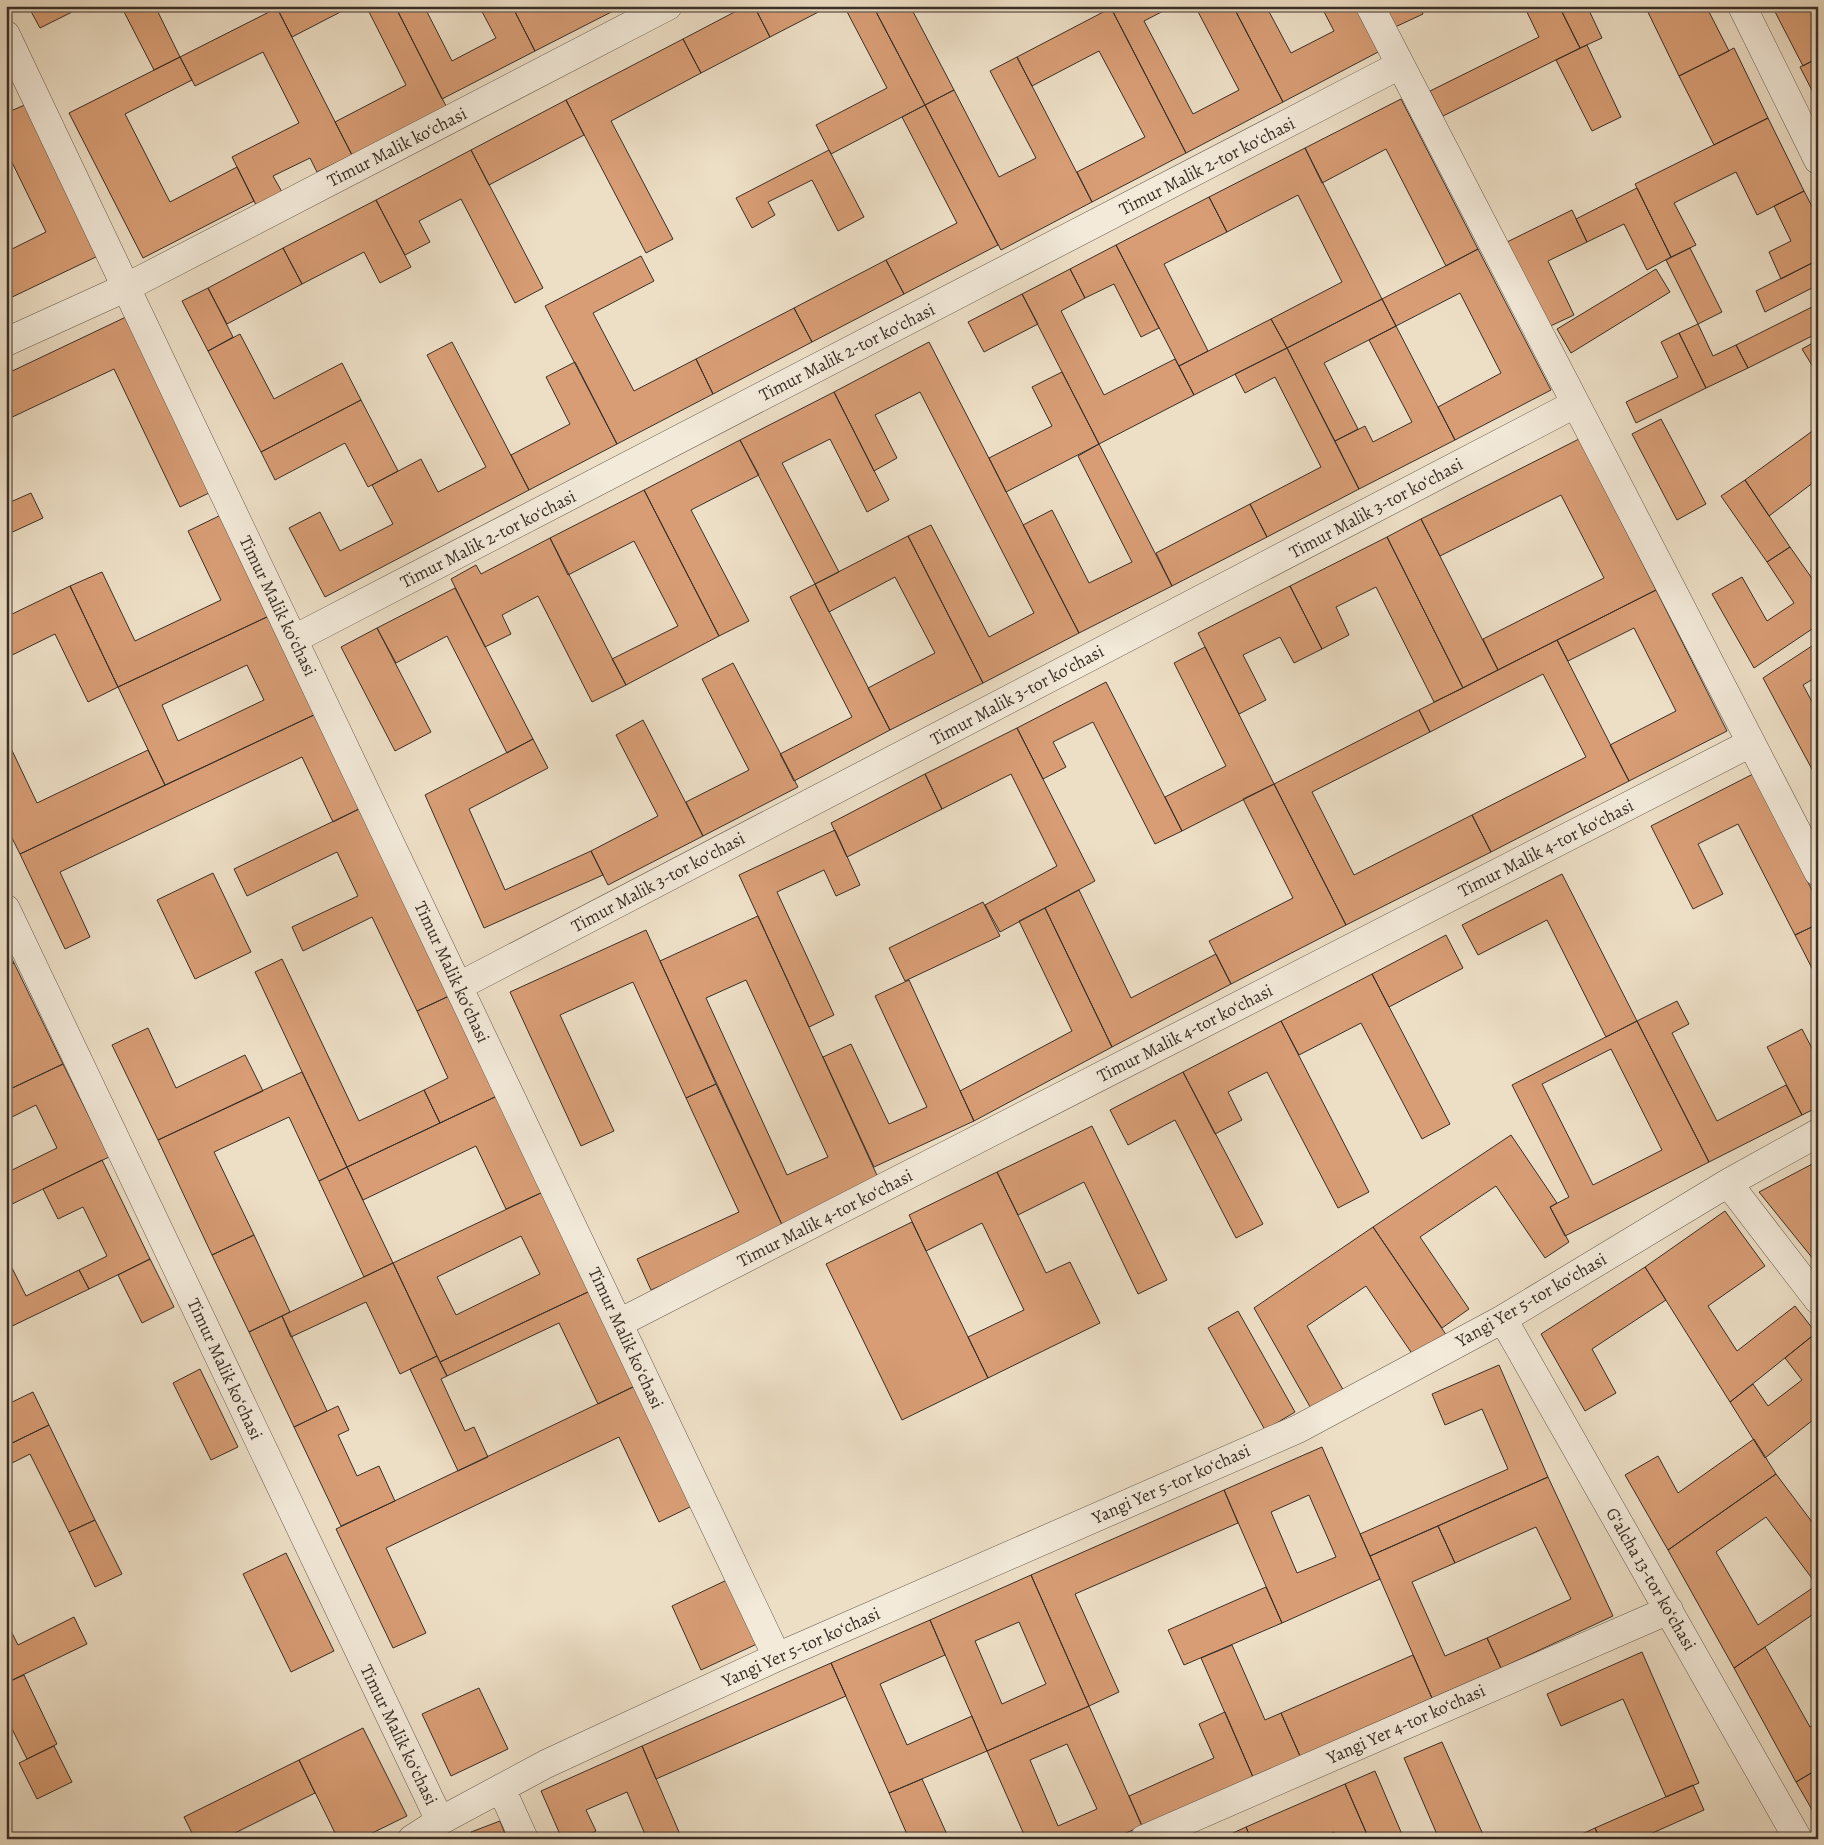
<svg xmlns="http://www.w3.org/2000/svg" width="1824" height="1845" font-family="Alegreya,serif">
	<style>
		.building { fill: #d89d75; stroke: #3a2f27; fill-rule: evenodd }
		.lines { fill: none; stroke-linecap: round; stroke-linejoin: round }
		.street-casing { stroke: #675b4f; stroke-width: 29 }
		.street { stroke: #f3eada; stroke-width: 28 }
		.labels { text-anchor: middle; stroke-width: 5; stroke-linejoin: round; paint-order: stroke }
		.street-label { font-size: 18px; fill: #3a2f27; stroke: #f3eada }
	</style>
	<rect width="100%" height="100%" fill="#eddfc6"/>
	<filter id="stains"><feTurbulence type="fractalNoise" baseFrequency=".004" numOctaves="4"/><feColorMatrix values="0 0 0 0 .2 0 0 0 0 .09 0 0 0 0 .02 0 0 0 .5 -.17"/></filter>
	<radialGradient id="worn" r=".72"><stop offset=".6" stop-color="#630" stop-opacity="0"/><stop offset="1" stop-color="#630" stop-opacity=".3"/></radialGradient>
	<path class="building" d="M28 6H71L74 11 40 28Z
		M121 6H155L180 57 154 70Z
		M280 6H352L292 37 277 8Z
		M366 6H395L446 106 352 155 335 122 406 85Z
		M395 6H424L452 61 496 38 479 6H512L535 51 442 99Z
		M512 6 548 8 623 6 535 51Z
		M746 6H754L770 37 701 73 683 39Z
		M754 6H830L770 37Z
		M844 6H873L925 105 831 154 816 125 887 88Z
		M873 6H910L954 90 925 105Z
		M1114 6H1173L1144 21 1193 114 1239 90 1195 6H1233L1283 102 1186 153 1111 8Z
		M1233 6H1266L1291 53 1334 31 1321 6H1357L1380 51 1283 102Z
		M1382 6H1419L1423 14 1393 28Z
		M1524 6H1559L1580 48 1443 116 1430 91 1539 37Z
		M1559 6H1587L1602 38 1580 48Z
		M1645 6H1706L1729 51 1679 76Z
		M1772 6H1818V58L1803 66Z
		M277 8 352 155 317 172 310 158 273 176 282 192 256 205 232 157 299 123 263 52 195 86 180 57Z
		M1111 8 1186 153 1092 202 1077 172 1145 137 1099 51 1032 86 1017 57Z
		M683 39 701 73 611 121 673 239 646 253 566 100Z
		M1587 45 1621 117 1592 131 1556 60Z
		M1734 48 1768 118 1714 145 1679 76Z
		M180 57 192 80 125 114 170 202 237 167 254 201 143 258 69 113Z
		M1017 57 1092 202 1001 250 925 105 954 90 999 177 1036 158 990 71Z
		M1818 58V102L1800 67Z
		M1401 99 1478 249 1446 266 1386 149 1322 183 1305 148Z
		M566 100 584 135 489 185 471 150Z
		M27 104 100 255 6 300V252L46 232 6 150V113Z
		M925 105 998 245 904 294 886 260 957 223 902 117Z
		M1768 118 1804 191 1757 215 1736 172 1674 203 1696 245 1671 257 1635 184Z
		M1305 148 1382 299 1287 348 1271 319 1342 282 1298 195 1227 232 1209 197Z
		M471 150 543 288 515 303 461 199 419 221 430 242 405 255 376 200Z
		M829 150 864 217 838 231 812 180 768 202 775 215 752 228 736 198Z
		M1637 188 1671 257 1647 270 1624 224 1587 242 1576 219Z
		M1804 191 1818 218V260L1781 279 1769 252 1791 241 1774 206Z
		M1209 197 1227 232 1164 264 1208 351 1179 366 1116 245Z
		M376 200 411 267 380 283 364 252 302 284 283 248Z
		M1572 210 1587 242 1548 261 1574 315 1544 329 1503 244Z
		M1116 245 1159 328 1141 337 1114 284 1085 298 1070 269Z
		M283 248 302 284 227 324 208 288Z
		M1690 248 1722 312 1698 324 1666 260Z
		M1478 249 1551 390 1455 440 1438 407 1501 373 1460 293 1396 326 1382 299Z
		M641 256 654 281 593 313 634 391 696 359 713 394 617 444 545 306Z
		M886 260 904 294 812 342 794 308Z
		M1818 260V299L1812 288 1765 312 1756 291Z
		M1070 269 1085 298 1061 311 1104 395 1175 359 1194 395 1099 444 1022 294Z
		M1656 269 1670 292 1571 353 1557 329Z
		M208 288 233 337 208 351 182 301Z
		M1022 294 1038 324 984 352 968 322Z
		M1382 299 1396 326 1324 363 1358 429 1335 441 1287 348Z
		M1818 304V333L1748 368 1736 345Z
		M794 308 812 342 713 394 696 359Z
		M128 316 211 492 180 507 114 369 6 420V374Z
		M1271 319 1287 348 1194 395 1179 366Z
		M1698 324 1713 356 1736 345 1748 368 1706 388 1679 333Z
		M1396 326 1455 440 1359 489 1335 441 1365 426 1373 442 1412 422 1369 340Z
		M1679 333 1706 388 1636 423 1626 402 1678 377 1661 342Z
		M240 334 274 399 342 363 361 400 261 452 208 351Z
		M1818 340V375L1802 349Z
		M452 342 529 490 325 597 289 528 320 512 340 551 393 524 372 485 421 459 438 492 486 467 427 355Z
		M929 342 1079 633 983 683 908 536 931 525 989 637 1034 613 920 392 875 415 897 458 874 471 834 392Z
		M1287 348 1359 489 1267 537 1250 504 1321 467 1275 377 1245 393 1235 374Z
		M575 362 617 444 529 490 511 455 570 424 546 377Z
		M1062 372 1099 444 1006 492 989 458 1052 426 1032 387Z
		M834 392 889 500 867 512 830 439 782 463 839 572 815 584 740 440Z
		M361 400 398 471 368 487 345 443 275 480 261 452Z
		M1661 419 1706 504 1677 520 1632 434Z
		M1818 427V479L1769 516 1745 480Z
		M1579 439 1656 590 1498 670 1483 639 1604 578 1561 495 1440 556 1421 519Z
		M740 440 759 475 691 510 749 621 719 636 644 490Z
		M1099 444 1172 586 1079 633 1023 525 1052 510 1089 583 1132 562 1078 456Z
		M1745 480 1790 547 1767 562 1721 496Z
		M644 490 719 636 626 685 612 659 678 626 634 541 568 575 550 538Z
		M31 493 43 518 6 535V504Z
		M1250 504 1267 537 1172 586 1156 553Z
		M221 515 269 616 118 687 70 586 102 572 135 641 221 600 188 531Z
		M1421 519 1498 670 1463 688 1387 537Z
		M908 536 983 683 890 730 868 688 935 653 895 577 829 612 815 584Z
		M1387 537 1463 688 1434 702 1376 587 1336 607 1349 635 1322 649 1290 586Z
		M550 538 626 685 592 702 538 596 502 615 511 634 485 647 451 579 476 565 481 574Z
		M1790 547 1818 587V625L1754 668 1712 594 1742 577 1767 621 1794 603 1767 562Z
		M815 584 890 730 794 781 780 754 852 717 790 597Z
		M70 586 118 687 88 702 55 634 6 658V617Z
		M1290 586 1322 649 1294 663 1280 637 1243 655 1266 700 1239 714 1198 633Z
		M455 588 533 739 507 753 447 636 396 663 377 628Z
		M1656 590 1727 731 1629 781 1610 745 1676 711 1634 628 1568 661 1557 640Z
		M269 616 316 714 165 785 118 687ZM247 665 264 700 178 741 162 705Z
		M377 628 431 732 395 751 341 647Z
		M1557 640 1629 781 1491 852 1472 815 1586 757 1543 674 1430 732 1419 710Z
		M1818 642V676L1803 685 1818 713V769L1813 771 1763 678Z
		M1205 647 1274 784 1182 831 1165 797 1226 766 1174 663Z
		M733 663 798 787 703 836 686 802 749 770 702 679Z
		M1106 682 1182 831 1155 844 1093 722 1053 742 1066 767 1043 779 1017 728Z
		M1419 710 1430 732 1312 792 1354 875 1472 815 1491 852 1346 925 1274 784Z
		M316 714 361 808 333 822 302 757 60 872 90 937 65 949 20 854Z
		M643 720 703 836 608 885 591 851 658 816 616 735Z
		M1017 728 1095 881 1000 932 985 905 1057 866 1011 774 942 809 925 774Z
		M533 739 548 768 469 809 505 890 591 851 603 875 484 928 425 795Z
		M8 742 37 803 148 750 165 785 20 854 6 826V743Z
		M925 774 942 809 847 857 831 823Z
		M1753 774 1818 902V924L1795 935 1738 824 1698 844 1723 894 1693 909 1651 826Z
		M1274 784 1346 925 1231 984 1209 941 1293 898 1243 799Z
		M361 808 449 996 417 1011 372 917 303 951 292 927 358 896 337 852 247 896 234 869Z
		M835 830 860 885 836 896 824 870 777 892 834 1015 809 1027 739 875Z
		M213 873 251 952 195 979 157 900Z
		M1562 874 1637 1021 1606 1037 1547 920 1478 955 1462 925Z
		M1079 890 1131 998 1216 954 1231 984 1112 1047 1045 908Z
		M983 902 1000 936 905 981 889 948Z
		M1045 908 1112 1047 974 1121 960 1091 1072 1031 1019 921Z
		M758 916 881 1184 784 1229 660 961ZM746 980 828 1157 787 1175 706 998Z
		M1818 924V980L1795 935Z
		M646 930 716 1084 686 1098 633 982 560 1015 614 1131 581 1146 510 992Z
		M1446 935 1463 968 1389 1007 1372 974Z
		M6 947 14 963 6 967Z
		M282 959 359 1121 424 1090 440 1123 347 1167 255 972Z
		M14 963 63 1064 6 1091V1050L11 1047 6 1038V967Z
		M1372 974 1450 1124 1422 1139 1361 1023 1299 1055 1281 1021Z
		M909 980 974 1121 874 1167 823 1057 851 1044 889 1124 927 1107 875 996Z
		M449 996 497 1096 440 1123 424 1090 448 1078 417 1011Z
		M1677 1001 1689 1024 1672 1033 1717 1121 1786 1085 1802 1115 1709 1162 1637 1021Z
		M1281 1021 1369 1192 1338 1208 1267 1072 1228 1092 1242 1120 1215 1134 1183 1072Z
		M1637 1021 1709 1162 1565 1236 1550 1207 1569 1197 1512 1085ZM1611 1049 1662 1150 1593 1185 1542 1084Z
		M148 1028 176 1088 245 1055 263 1091 158 1140 112 1045Z
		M1802 1029 1818 1060V1107L1802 1115 1767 1047Z
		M63 1064 109 1157 8 1206 6 1173 57 1148 36 1105 6 1120V1091Z
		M302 1072 347 1167 319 1181 289 1117 214 1152 254 1235 212 1255 158 1140Z
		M1183 1072 1263 1224 1236 1238 1175 1120 1128 1145 1110 1110Z
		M716 1084 784 1229 651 1290 637 1259 739 1212 686 1098Z
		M497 1096 543 1192 506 1209 476 1146 363 1200 347 1167Z
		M1092 1126 1167 1280 1138 1294 1084 1182 1018 1215 997 1172Z
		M1511 1135 1557 1203 1550 1207 1569 1242 1545 1258 1496 1186 1420 1237 1469 1309 1442 1328 1373 1227Z
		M102 1160 150 1259 89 1289 79 1270 107 1256 83 1207 58 1219 43 1189Z
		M1818 1161V1202L1814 1204 1818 1209V1265L1759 1192Z
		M347 1167 393 1263 364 1277 319 1181Z
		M997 1172 1046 1273 1070 1262 1100 1323 988 1378 968 1337 1024 1310 982 1223 926 1251 909 1215Z
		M543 1192 590 1291 440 1362 393 1263ZM521 1236 540 1274 456 1315 437 1277Z
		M1725 1211 1765 1266 1708 1306 1737 1351 1795 1306 1816 1333 1730 1402 1645 1267Z
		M912 1222 988 1378 902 1420 826 1264Z
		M1373 1227 1447 1336 1415 1358 1366 1286 1307 1326 1345 1393 1313 1412 1254 1308Z
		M254 1235 290 1312 249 1332 212 1255Z
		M6 1256 26 1296 79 1270 89 1289 6 1329Z
		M150 1259 174 1307 142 1323 118 1275Z
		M393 1263 437 1356 400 1374 366 1302 291 1337 282 1316Z
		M1645 1267 1666 1300 1592 1349 1616 1393 1585 1411 1541 1334Z
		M590 1291 635 1386 598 1404 559 1323 447 1376 440 1362Z
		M1238 1311 1295 1412 1265 1430 1208 1328Z
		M282 1316 327 1411 294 1427 249 1332Z
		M1816 1333 1818 1416 1765 1458 1730 1402 1753 1384 1768 1406 1802 1380 1785 1358Z
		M437 1356 447 1376 441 1379 465 1431 474 1427 488 1457 458 1471 410 1369Z
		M1499 1365 1548 1477 1370 1556 1360 1534 1508 1469 1482 1409 1445 1425 1432 1394Z
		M200 1369 238 1447 211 1460 173 1383Z
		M635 1386 692 1506 659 1522 619 1437 386 1548 426 1633 393 1648 336 1529Z
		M33 1392 49 1425 6 1446V1405Z
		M338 1406 349 1430 338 1435 357 1476 379 1466 395 1501 341 1526 294 1427Z
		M49 1425 95 1520 69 1532 30 1454 6 1466V1446Z
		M1754 1439 1776 1474 1668 1550 1625 1475 1658 1456 1678 1493Z
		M1322 1447 1380 1579 1282 1623 1224 1490ZM1309 1495 1336 1557 1297 1573 1271 1512Z
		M1776 1474 1818 1530V1611L1734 1668 1668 1550ZM1766 1517 1817 1585 1758 1625 1716 1552Z
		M1548 1477 1613 1616 1501 1668 1487 1638 1571 1599 1536 1527 1455 1563 1438 1526Z
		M1224 1490 1238 1523 1075 1594 1119 1692 1089 1706 1031 1575Z
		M95 1520 122 1574 95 1587 69 1532Z
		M1438 1526 1455 1563 1412 1582 1445 1656 1487 1638 1501 1668 1432 1698 1370 1556Z
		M286 1553 334 1651 291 1672 243 1574Z
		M1031 1575 1089 1706 987 1751 930 1620ZM1019 1622 1046 1684 1002 1704 975 1641Z
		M729 1579 759 1643 701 1670 672 1606Z
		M1266 1587 1282 1623 1184 1665 1168 1630Z
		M74 1617 87 1644 6 1683V1621L18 1645Z
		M930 1620 945 1655 880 1684 907 1745 972 1716 987 1751 889 1793 831 1663Z
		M1232 1645 1265 1720 1281 1713 1300 1756 1253 1777 1201 1658Z
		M1765 1647 1810 1727 1818 1722V1769L1796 1782 1734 1668Z
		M1642 1652 1699 1783 1666 1797 1623 1699 1561 1726 1547 1694Z
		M1413 1655 1432 1698 1300 1756 1281 1713Z
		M831 1663 846 1696 656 1779 642 1746Z
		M24 1675 57 1744 27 1759 6 1717V1683Z
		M479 1688 508 1749 451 1776 422 1714Z
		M1089 1706 1142 1826 1112 1839H1026L987 1751ZM1067 1744 1097 1809 1058 1826 1030 1760Z
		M1225 1712 1253 1777 1142 1826 1129 1796 1214 1758 1199 1724Z
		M363 1728 407 1816 360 1839H338L299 1760Z
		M1442 1742 1485 1839H1439L1404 1758Z
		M54 1746 72 1782 37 1799 19 1763Z
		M642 1746 682 1839H647L627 1792 586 1810 596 1831 579 1839H562L541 1791Z
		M299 1760 315 1793 235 1833 238 1839H195L184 1817Z
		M1818 1769V1820L1796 1782Z
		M1375 1771 1404 1839H1369L1345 1784Z
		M922 1779 949 1839H909L889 1793Z
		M1345 1784 1369 1839H1337L1334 1832 1318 1839H1251L1246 1827Z
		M1693 1785 1704 1810 1639 1839H1600L1595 1828Z
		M500 1821 507 1839H473L471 1832Z
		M1246 1827 1251 1839H1220Z
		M1595 1828 1600 1839H1571Z"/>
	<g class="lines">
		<defs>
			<path id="street" d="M1370 6 1818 872
				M1742 6 1818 160
				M6 35 777 1657
				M6 342 125 288 668 6
				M294 639 1400 65
				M6 909 440 1821 546 1764 777 1657 1298 1429 1503 1319 1728 1183 1818 1133
				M459 986 1575 404
				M1728 1183 1818 1300
				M1503 1319 1798 1839
				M619 1323 1751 743
				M501 1788 524 1839
				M412 1839 440 1821
				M1144 1839 1669 1610"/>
		</defs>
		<use href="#street" class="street-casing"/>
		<use href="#street" class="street"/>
	</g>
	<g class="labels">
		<g class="street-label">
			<text transform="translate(397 147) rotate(-27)" y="6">Timur Malik koʻchasi</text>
			<text transform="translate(1207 166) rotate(-27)" y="6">Timur Malik 2-tor koʻchasi</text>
			<text transform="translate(847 352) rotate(-27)" y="6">Timur Malik 2-tor koʻchasi</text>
			<text transform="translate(1376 508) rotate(-28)" y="6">Timur Malik 3-tor koʻchasi</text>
			<text transform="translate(488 539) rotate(-27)" y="6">Timur Malik 2-tor koʻchasi</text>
			<text transform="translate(278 606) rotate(64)" y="6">Timur Malik koʻchasi</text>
			<text transform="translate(1017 695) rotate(-28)" y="6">Timur Malik 3-tor koʻchasi</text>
			<text transform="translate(1546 848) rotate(-27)" y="6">Timur Malik 4-tor koʻchasi</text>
			<text transform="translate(658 882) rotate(-28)" y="6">Timur Malik 3-tor koʻchasi</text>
			<text transform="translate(452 972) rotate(65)" y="6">Timur Malik koʻchasi</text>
			<text transform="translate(1185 1033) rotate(-27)" y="6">Timur Malik 4-tor koʻchasi</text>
			<text transform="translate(825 1218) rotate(-27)" y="6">Timur Malik 4-tor koʻchasi</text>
			<text transform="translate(1531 1300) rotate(-30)" y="6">Yangi Yer 5-tor koʻchasi</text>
			<text transform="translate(626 1338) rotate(65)" y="6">Timur Malik koʻchasi</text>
			<text transform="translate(225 1369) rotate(65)" y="6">Timur Malik koʻchasi</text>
			<text transform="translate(1171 1484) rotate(-24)" y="6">Yangi Yer 5-tor koʻchasi</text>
			<text transform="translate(1651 1579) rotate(60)" y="6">Gʻalcha 13-tor koʻchasi</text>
			<text transform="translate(801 1647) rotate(-24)" y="6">Yangi Yer 5-tor koʻchasi</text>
			<text transform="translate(1406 1724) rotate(-24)" y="6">Yangi Yer 4-tor koʻchasi</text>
			<text transform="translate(399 1735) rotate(64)" y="6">Timur Malik koʻchasi</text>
		</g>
	</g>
	<rect width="1824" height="1845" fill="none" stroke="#eddfc6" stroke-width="25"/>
	<rect x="8" y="8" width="1809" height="1830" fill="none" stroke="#3a2f27" stroke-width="2.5"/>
	<rect x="12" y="12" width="1799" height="1820" fill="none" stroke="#3a2f27"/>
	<rect width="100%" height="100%" filter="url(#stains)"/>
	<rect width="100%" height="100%" fill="url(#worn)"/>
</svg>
